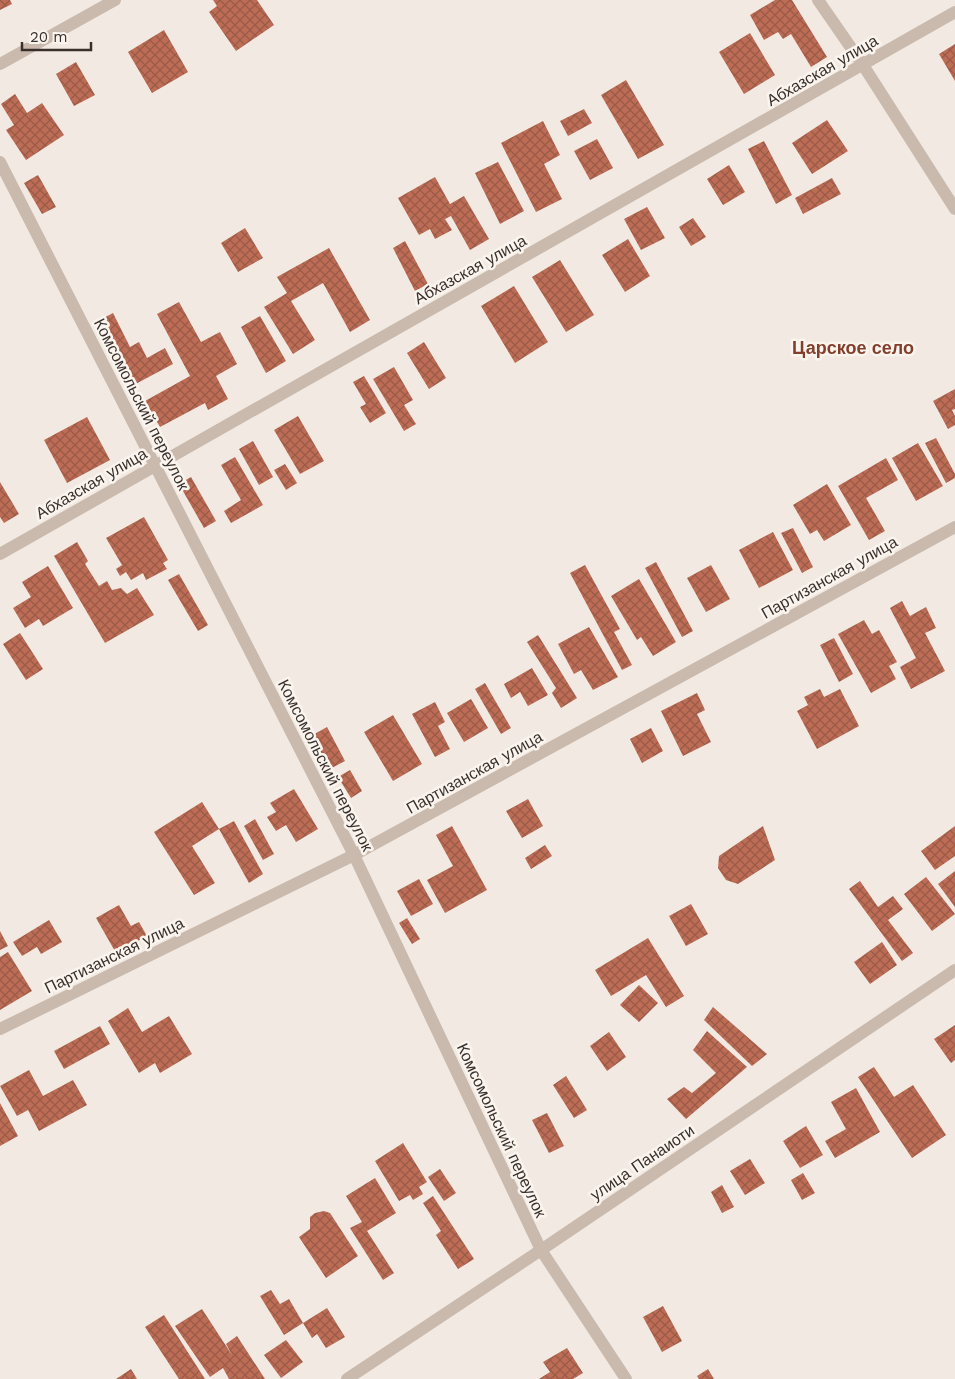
<svg xmlns="http://www.w3.org/2000/svg" width="955" height="1379" font-family="'Work Sans',sans-serif">
	<style>
		.building { fill: url(#building-cross-hatch) }
		.lines { fill: none; stroke-linecap: round; stroke-linejoin: round }
		.minor { stroke: #cabaae; stroke-width: 12 }
		.labels { text-anchor: middle; stroke-width: 5; stroke-linejoin: round; paint-order: stroke }
		.street-label { font-size: 16px; fill: #39302c; stroke: #faf4ee }
		.neighbourhood-label { font-size: 18px; font-weight: bold; fill: #823f2b; stroke: #faf4ee }
	</style>
	<defs>
		<pattern id="building-cross-hatch" width="8" height="8" patternUnits="userSpaceOnUse" patternTransform="scale(1.25)"><rect width="8" height="8" fill="#bd6d55"/><path d="M0 0l8 8M0 8l8-8" fill="none" stroke="#9b5a47"/></pattern>
	</defs>
	<rect width="100%" height="100%" fill="#f2eae2"/>
	<path class="building" d="M0 0H10L12 4 0 10Z
		M213 0H257L274 25 236 51 209 12 217 6Z
		M775 0H792L827 57 811 67 791 34 783 39 778 32 764 40 750 15Z
		M164 30 188 72 152 93 128 52Z
		M750 33 775 75 744 94 719 52Z
		M955 44V81L939 54Z
		M76 62 95 95 74 106 56 74Z
		M626 80 664 145 638 159 601 95Z
		M15 94 27 113 42 103 64 135 26 160 6 130 14 125 1 104Z
		M584 109 592 123 568 136 560 121Z
		M827 120 848 151 812 174 792 143Z
		M543 121 560 155 544 164 562 199 536 212 501 143Z
		M597 139 613 168 590 180 574 151Z
		M764 141 792 195 776 204 748 149Z
		M498 162 524 211 500 224 475 173Z
		M729 165 745 192 723 205 707 179Z
		M38 175 56 207 42 214 24 183Z
		M435 177 450 204 464 196 489 239 470 250 451 216 445 219 452 230 435 239 430 229 419 235 398 198Z
		M832 178 841 194 803 214 795 198Z
		M647 207 665 238 641 250 624 219Z
		M693 218 706 237 691 246 679 227Z
		M245 228 263 258 238 272 221 243Z
		M628 239 650 276 625 292 602 255Z
		M405 241 428 284 415 291 393 248Z
		M329 248 370 320 350 332 323 283 291 301 315 340 293 354 264 307 287 293 277 277Z
		M560 260 594 315 566 332 532 277Z
		M514 286 548 342 515 363 481 306Z
		M179 302 201 342 220 332 237 364 216 376 228 399 208 410 205 403 160 427 145 401 190 376 157 314Z
		M113 313 130 347 139 342 147 358 165 348 173 364 130 387 96 322Z
		M260 316 286 361 266 373 241 327Z
		M424 342 446 378 429 389 407 353Z
		M394 367 413 400 404 405 416 424 404 431 373 379Z
		M364 376 386 413 370 423 360 407 366 404 353 382Z
		M955 389V409L952 410 955 416V425L948 429 933 401Z
		M298 416 324 461 300 474 274 430Z
		M87 417 110 460 67 483 44 440Z
		M936 438 955 474V478L946 483 925 443Z
		M253 441 273 477 259 485 239 449Z
		M918 443 943 486 916 501 892 458Z
		M235 457 263 505 231 523 224 511 241 500 221 465Z
		M886 458 898 480 866 498 885 531 869 540 838 486Z
		M285 464 297 483 286 490 274 470Z
		M191 477 216 521 204 528 179 484Z
		M0 482 19 514 4 523 0 517Z
		M827 484 851 525 824 541 817 530 810 534 793 505Z
		M144 517 168 560 163 563 167 569 146 580 143 573 131 580 126 572 120 576 116 569 122 565 106 538Z
		M793 528 813 567 802 573 781 533Z
		M773 532 793 570 759 588 739 550Z
		M77 542 88 561 85 564 99 586 107 581 112 590 121 588 127 594 137 588 154 615 105 643 54 556Z
		M656 562 693 631 682 637 645 568Z
		M585 565 620 629 614 632 632 665 622 670 570 573Z
		M711 565 730 599 706 612 687 578Z
		M48 566 73 608 43 626 39 619 25 628 13 608 31 597 22 582Z
		M179 574 208 625 198 631 168 580Z
		M639 579 676 642 653 656 641 637 637 640 611 596Z
		M902 601 910 616 926 607 936 628 925 633 945 671 911 689 900 667 916 658 890 608Z
		M864 620 872 634 879 630 897 662 889 666 896 679 871 693 838 634Z
		M589 627 618 677 593 690 581 670 574 674 558 644Z
		M20 633 43 669 26 680 3 644Z
		M538 635 577 698 561 708 552 693 556 688 527 642Z
		M834 638 853 674 839 682 820 645Z
		M532 668 548 695 528 706 520 692 511 698 504 684Z
		M485 683 511 728 501 734 475 689Z
		M820 689 824 697 840 689 859 726 817 749 797 711 808 705 804 697Z
		M697 693 705 710 697 714 711 742 683 756 661 711Z
		M471 699 488 728 464 742 447 713Z
		M435 702 445 722 438 726 450 749 435 757 412 714Z
		M393 715 422 764 393 781 364 732Z
		M327 727 345 761 328 770 311 736Z
		M651 728 663 751 642 763 630 739Z
		M350 770 362 791 351 798 338 777Z
		M294 789 318 829 296 842 286 825 276 831 267 817 276 812 270 803Z
		M528 799 543 826 522 838 506 811Z
		M202 802 219 829 192 846 215 883 194 895 154 832Z
		M255 819 274 854 263 860 244 826Z
		M234 821 263 874 249 883 219 829Z
		M452 826 487 890 445 913 427 880 453 866 436 835Z
		M763 826 775 860 738 884 726 880 718 868 719 856Z
		M955 826V856L935 870 921 851Z
		M545 845 552 856 531 869 525 858Z
		M955 871V907L938 884Z
		M926 877 955 914 932 931 904 894Z
		M419 879 433 904 411 916 397 891Z
		M860 881 878 907 893 896 903 909 888 920 913 953 902 961 849 889Z
		M691 904 708 934 686 946 669 916Z
		M119 905 131 926 139 922 147 936 116 953 96 918Z
		M407 918 420 939 412 944 399 923Z
		M49 920 62 942 41 954 37 947 22 956 13 942Z
		M0 931 8 946 0 950Z
		M648 938 684 996 666 1007 646 975 611 996 595 970Z
		M882 942 897 965 870 984 854 962Z
		M8 952 32 991 0 1010V957Z
		M639 985 658 1003 639 1022 620 1005Z
		M713 1007 767 1054 752 1066 704 1020Z
		M128 1008 142 1032 169 1016 192 1054 160 1073 155 1063 139 1073 108 1021Z
		M955 1025V1060L951 1063 934 1039Z
		M100 1026 110 1044 64 1069 54 1051Z
		M707 1031 747 1067 686 1119 667 1099 684 1087 692 1093 716 1073 693 1050Z
		M609 1032 626 1057 607 1071 590 1046Z
		M874 1067 894 1097 913 1085 946 1135 912 1158 858 1077Z
		M29 1070 43 1096 73 1080 87 1105 39 1131 28 1110 17 1116 0 1086Z
		M566 1076 587 1110 574 1118 553 1085Z
		M856 1088 880 1132 835 1158 825 1141 846 1129 831 1102Z
		M0 1103 18 1136 0 1146Z
		M547 1113 564 1146 549 1153 532 1120Z
		M806 1126 823 1155 800 1168 783 1141Z
		M403 1143 427 1182 419 1187 423 1194 413 1200 410 1195 399 1201 375 1161Z
		M750 1159 765 1183 745 1195 730 1171Z
		M440 1169 456 1193 444 1201 428 1177Z
		M803 1173 815 1193 802 1200 791 1180Z
		M375 1178 396 1213 367 1231 394 1273 383 1280 350 1228 362 1222 346 1196Z
		M722 1185 734 1207 722 1213 711 1192Z
		M433 1196 474 1259 458 1269 436 1235 441 1231 423 1203Z
		M324 1211 330 1213 358 1256 326 1278 299 1237 310 1229V1217L315 1213Z
		M271 1290 280 1304 289 1299 303 1323 284 1335 260 1296Z
		M663 1306 682 1341 662 1352 643 1317Z
		M327 1308 345 1337 326 1348 317 1334 312 1338 303 1323Z
		M202 1309 232 1355 226 1344 237 1336 265 1379H229L223 1368 210 1377 175 1326Z
		M164 1315 205 1379H179L145 1327Z
		M286 1340 303 1362 281 1378 264 1355Z
		M567 1348 583 1373 573 1379H539L550 1372 543 1362Z
		M131 1369 137 1379H116Z
		M708 1369 714 1379H699L697 1376Z"/>
	<g class="lines">
		<path class="minor" d="M818 0 863 65 955 209
			M0 64 115 0
			M0 162 354 855 541 1250 626 1379
			M0 554 955 12
			M0 1029 354 855 955 527
			M347 1379 541 1250 955 970"/>
	</g>
	<g class="labels">
		<g class="street-label">
			<text transform="translate(822 70) rotate(-30)" y="6">Абхазская улица</text>
			<text transform="translate(470 269) rotate(-29)" y="6">Абхазская улица</text>
			<text transform="translate(142 404) rotate(63)" y="6">Комсомольский переулок</text>
			<text transform="translate(91 483) rotate(-30)" y="6">Абхазская улица</text>
			<text transform="translate(829 577) rotate(-29)" y="6">Партизанская улица</text>
			<text transform="translate(326 765) rotate(63)" y="6">Комсомольский переулок</text>
			<text transform="translate(474 772) rotate(-29)" y="6">Партизанская улица</text>
			<text transform="translate(114 955) rotate(-26)" y="6">Партизанская улица</text>
			<text transform="translate(502 1130) rotate(65)" y="6">Комсомольский переулок</text>
			<text transform="translate(642 1162) rotate(-34)" y="6">улица Панаиоти</text>
		</g>
		<g class="neighbourhood-label">
			<text x="853" y="354">Царское село</text>
		</g>
	</g>
	<path d="M22 42v8h69v-8" fill="none" stroke="#39302c" stroke-width="2.5"/>
	<text x="30" y="42" font-size="15" fill="#39302c" stroke="#faf4ee" stroke-width="4" paint-order="stroke">20 m</text>
</svg>
